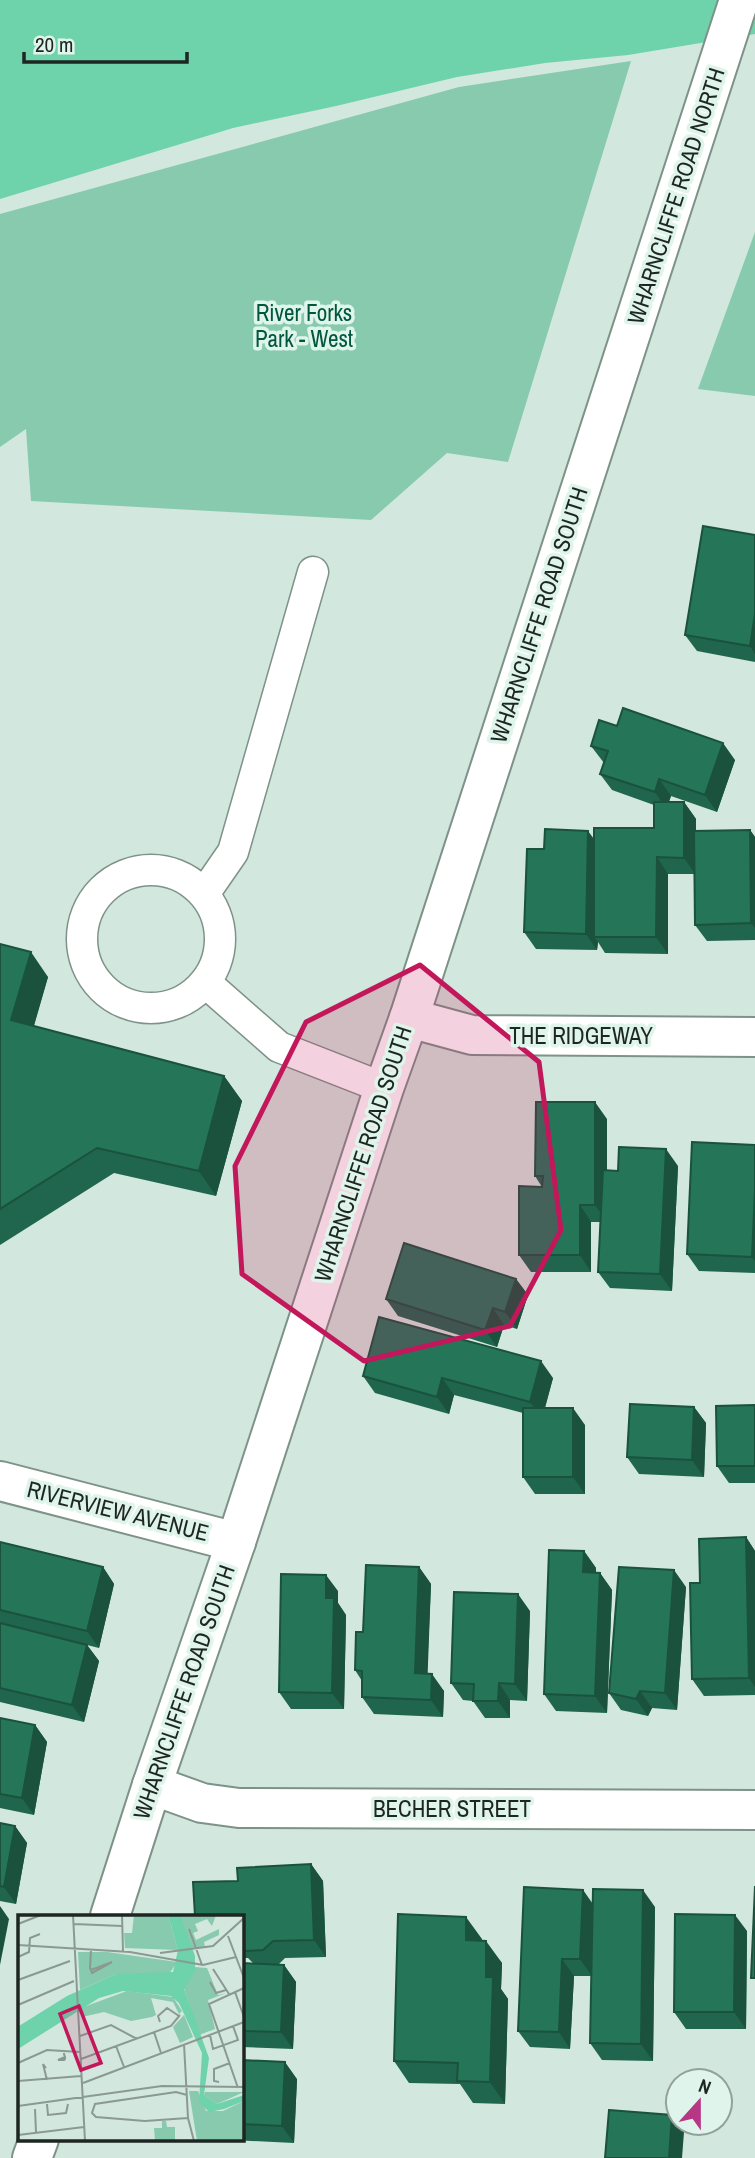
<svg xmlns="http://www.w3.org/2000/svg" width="755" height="2158" font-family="'Archivo Narrow',sans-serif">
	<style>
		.green { fill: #87caae }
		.water { fill: #6ed2ab }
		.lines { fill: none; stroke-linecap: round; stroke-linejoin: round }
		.service-casing { stroke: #7e9289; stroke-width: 33 }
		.minor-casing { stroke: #7e9289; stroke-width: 42 }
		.secondary-casing { stroke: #7e9289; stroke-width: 42 }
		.service { stroke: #fff; stroke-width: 30 }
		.minor { stroke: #fff; stroke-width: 38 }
		.secondary { stroke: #fff; stroke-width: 38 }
		.wall { fill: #20654d }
		.shaded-wall { fill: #1a523e }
		.building { fill: #257559; stroke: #1a523e; stroke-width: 2 }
		.marked { fill: #c2185b; fill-opacity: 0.2; stroke: #c2185b; stroke-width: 5; stroke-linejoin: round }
		.labels { text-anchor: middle; stroke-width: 7; stroke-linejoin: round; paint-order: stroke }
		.street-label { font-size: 23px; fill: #1e2623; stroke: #dff4ea }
		.park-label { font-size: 23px; fill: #00573e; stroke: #dff4ea }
		.inset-road { fill: none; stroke: #8a9a93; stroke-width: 2 }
		.view { fill: #c2185b; fill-opacity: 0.15; stroke: #c2185b; stroke-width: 3.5 }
		.inset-edge { fill: none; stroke: #1e2623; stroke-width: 3.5 }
	</style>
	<rect width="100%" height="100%" fill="#d2e7dd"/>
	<path class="green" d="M631 61 508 462 447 453 371 520 31 501 26 429 0 447V214L459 87Z
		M755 232V396L698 389Z"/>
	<path class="water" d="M0 0H755V34L628 55 545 63 457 77 336 106 233 128 0 199Z"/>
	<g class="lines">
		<defs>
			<path id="service" d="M82 939a69 69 0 1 1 138 0a69 69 0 1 1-138 0Z
				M204 894 233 852 313 572
				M206 983 279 1047 384 1088"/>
			<path id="minor" d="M409 1018 472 1035 755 1037
				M0 1481 236 1542
				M152 1785 202 1803 239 1808 755 1810"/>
			<path id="secondary" d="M110 1916 152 1785 236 1542 384 1088 409 1018 739 0
				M32 2158 39 2139"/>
		</defs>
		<use href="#service" class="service-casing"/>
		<use href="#minor" class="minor-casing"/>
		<use href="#secondary" class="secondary-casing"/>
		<use href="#service" class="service"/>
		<use href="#minor" class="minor"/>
		<use href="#secondary" class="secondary"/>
	</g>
	<path class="wall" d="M755 535V662L697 651 685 635Z
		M617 726 735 760 717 812 671 796 669 802H684L696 819V831L750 830 755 837V940L707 941 695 925 694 874H668V954L605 953 598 942 597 950 536 949 524 932 544 849 654 828V805L612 790 600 774 604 763 591 746Z
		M0 944 48 977 34 1026 224 1076 242 1101 216 1196 114 1173 0 1245Z
		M607 1119V1171H618L678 1166 672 1291 610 1288 598 1272 600 1222H591V1272H531L519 1255 542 1187 535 1176Z
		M755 1145V1273L699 1271 687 1254Z
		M516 1279 528 1295 517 1329 504 1325 497 1347 398 1316 386 1299Z
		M363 1376 553 1378 545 1408 585 1425V1494H535L523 1477V1413L454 1395 449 1414 375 1393Z
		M755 1405V1483H729L717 1466Z
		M694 1407 706 1423 704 1477 639 1474 627 1457Z
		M746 1537 755 1551V1695L704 1696 692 1679 700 1583Z
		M0 1542 103 1567 114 1584 99 1648 87 1645 99 1661 84 1722 0 1702Z
		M584 1551 596 1568V1573H600L612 1590 607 1713 556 1711 544 1694Z
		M419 1567 431 1584 427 1674 444 1691 443 1717 374 1714 362 1697V1681L355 1670 363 1632Z
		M686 1587 677 1710 652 1708 648 1716 621 1710 609 1693Z
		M338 1591V1603L346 1615 344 1709H291L279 1692Z
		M530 1611 527 1701 510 1700V1718H485L473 1701 463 1700 451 1683Z
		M0 1718 35 1725 47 1742 34 1815 0 1808Z
		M0 1823 15 1826 27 1843 16 1904 0 1901Z
		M311 1864 323 1881 326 1957 285 1958 278 1965H284L296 1982 293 2049 242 2047V1963H253L248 1958H242V1916L238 1881Z
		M583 1890 593 1904 655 1907 653 2061 602 2060 590 2043 591 1976H574L570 2049 530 2047 518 2031Z
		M747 1931 746 2029H686L674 2012Z
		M482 1939V1940L502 1963 501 1989 508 1999 505 2104 473 2103 460 2084 409 2083 394 2061Z
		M242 2060 297 2079 294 2143 212 2139H242Z"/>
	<path class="shaded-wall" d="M755 614V654L750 646Z
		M723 743 735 760 717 812 705 795Z
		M659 779 671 796 666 809 655 792Z
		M684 802 696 819V875L684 858Z
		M750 830 755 837V928L751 923Z
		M588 831 600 847 594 937 598 942 597 950 586 934Z
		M657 857 668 874V954L656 937Z
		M31 952 48 977 28 1045 11 1020Z
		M224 1076 242 1101 216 1196 199 1171Z
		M595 1102 607 1119V1222L595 1205Z
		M666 1149 678 1166 672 1291 660 1274Z
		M755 1190V1261L752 1257Z
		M580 1205 591 1222V1272L580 1255Z
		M516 1279 528 1295 517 1329 505 1312Z
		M493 1308 504 1325 497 1347 485 1330Z
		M541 1361 553 1378 542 1418 530 1402Z
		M442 1378 454 1395 449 1414 437 1397Z
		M694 1407 706 1423 704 1477 692 1460Z
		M573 1408 585 1425V1494L573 1477Z
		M746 1537 755 1551V1687L749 1678Z
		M584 1551 596 1568 595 1589 583 1572Z
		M103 1567 114 1584 99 1648 87 1631Z
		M419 1567 431 1584 427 1690 415 1673Z
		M674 1570 686 1587 677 1710 665 1693Z
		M600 1573 612 1590 607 1713 595 1696Z
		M326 1575 338 1591V1603L346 1615 344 1709 332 1693 326 1598Z
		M518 1594 530 1611 527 1701 515 1684Z
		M87 1645 99 1661 84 1722 72 1705Z
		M432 1674 444 1691 443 1717 431 1700Z
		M499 1683 510 1700V1718L498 1701Z
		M640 1691 652 1708 648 1716 636 1699Z
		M35 1725 47 1742 34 1815 22 1798Z
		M15 1826 27 1843 16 1904 4 1887Z
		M311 1864 323 1881 326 1957 314 1940Z
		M583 1890 594 1907 592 1976 580 1959Z
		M643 1890 655 1907 653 2061 641 2044Z
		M0 1906 9 1919 0 1965Z
		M735 1915 747 1931 746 2029 734 2012Z
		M466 1917 482 1939 481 1962 466 1940Z
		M486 1941 502 1963 501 1989 508 1999 505 2104 490 2082 486 1977Z
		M562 1959 574 1976 570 2049 559 2032Z
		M284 1965 296 1982 293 2049 281 2032Z
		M285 2062 297 2079 294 2143 282 2126Z
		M672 2115 684 2132 682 2158H669Z"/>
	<path class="building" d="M703 526 755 535V614L750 646 685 635Z
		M623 708 723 743 705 795 659 779 655 792 600 774 608 751 591 746 599 720 617 726Z
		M654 802H684V858L657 857 656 937H594V828H654Z
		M545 829 588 831 586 934 524 932 527 849H544Z
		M750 830 751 923 695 925 694 831Z
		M0 944 31 952 11 1020 224 1076 199 1171 97 1148 0 1209Z
		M536 1102H595V1205H580V1255H519V1186L542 1187 543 1176H535Z
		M692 1142 755 1145V1190L752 1257 687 1254Z
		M619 1147 666 1149 660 1274 598 1272 603 1170 618 1171Z
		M404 1243 516 1279 505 1312 493 1308 485 1330 386 1299Z
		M379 1317 541 1361 530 1402 442 1378 437 1397 363 1376Z
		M630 1404 694 1407 692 1460 627 1457Z
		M755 1405V1466H717L716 1406Z
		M523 1408H573V1477H523Z
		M746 1537 749 1678 692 1679 690 1583H700L699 1539Z
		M0 1542 103 1567 87 1631 0 1610Z
		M549 1550 584 1551 583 1572 600 1573 595 1696 544 1694Z
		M366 1565 419 1567 415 1673 432 1674 431 1700 362 1697V1671L355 1670 356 1632H363Z
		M619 1567 674 1570 665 1693 640 1691 636 1699 609 1693Z
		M281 1574 326 1575V1598H334L332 1693 279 1692Z
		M454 1592 518 1594 515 1684 499 1683 498 1701H473L474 1684 451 1683Z
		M0 1623 87 1645 72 1705 0 1688Z
		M0 1718 35 1725 22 1798 0 1794Z
		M0 1823 15 1826 4 1887 0 1886Z
		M311 1864 314 1940 273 1941 263 1950 245 1951 242 1947V1916H195L193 1882 238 1881 237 1868Z
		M755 1886V1978H751Z
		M524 1887 583 1890 580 1959H562L559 2032 518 2031Z
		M593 1889 643 1890 641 2044 590 2043Z
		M398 1914 466 1917V1940L486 1941V1977H493L490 2082 457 2081 458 2063 394 2061Z
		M675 1914 735 1915 734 2012H674Z
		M242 1963 284 1965 281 2032 242 2031Z
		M242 2060 285 2062 282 2126 242 2124Z
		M609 2110 672 2115 669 2158H605Z"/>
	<path class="marked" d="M420 965 539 1062 561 1230 510 1326 364 1361 242 1274 235 1166 306 1022Z"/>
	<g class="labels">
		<g class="street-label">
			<text transform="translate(676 196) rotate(-72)" y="8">WHARNCLIFFE ROAD NORTH</text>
			<text transform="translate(539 615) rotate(-72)" y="8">WHARNCLIFFE ROAD SOUTH</text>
			<text x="581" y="1044">THE RIDGEWAY</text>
			<text transform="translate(363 1154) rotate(-72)" y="8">WHARNCLIFFE ROAD SOUTH</text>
			<text transform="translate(118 1511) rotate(14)" y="8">RIVERVIEW AVENUE</text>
			<text transform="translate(184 1692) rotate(-71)" y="8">WHARNCLIFFE ROAD SOUTH</text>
			<text x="452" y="1817">BECHER STREET</text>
		</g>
		<g class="park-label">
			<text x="304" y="321">River Forks<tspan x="304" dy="26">Park - West</tspan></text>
		</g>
	</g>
	<g transform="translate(18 1915)">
		<rect width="226" height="226" fill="#d2e7dd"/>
		<path d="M116 0H150L160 35 107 33 106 18H114ZM161 0H198L194 11 189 4 177 9 180 16 175 18 178 25 201 14V20L186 27 187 32 174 34ZM60 37H89L159 47 151 59H98L62 75ZM177 52 189 53 200 80 208 78 190 85 197 114 181 120 165 70ZM109 76 155 82 164 96 161 99 155 87 133 83 138 100 134 102 113 106 86 97 64 102 63 93ZM166 100 175 122 162 128 155 112ZM171 176H180L188 196H205L226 186V226H179ZM226 177 199 189 186 180 187 177ZM144 206H148L149 212H157V225L137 226 136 213H144Z" fill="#87caae"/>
		<path d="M150 0H162L177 41V56L166 74 191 143 186 180 199 189 226 180V186L206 194 191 197 181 187 184 138 161 88 153 81 105 76 81 83 0 134 1 111 49 81 98 59 155 57 160 35Z" fill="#6ed2ab"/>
		<path class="inset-road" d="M55 0 67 226M104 0 105 36M0 9 23 0M56 9 104 11M171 14 184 50M210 21 226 63M0 30 112 37 185 50 218 42M142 38 195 31 226 3M0 42 11 37 12 23 22 19M195 54 211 79M73 55 94 47 74 58 73 55 72 53 73 35M0 65 52 46M192 67 198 78 208 75M217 77 226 102M0 90 56 66M142 107 140 101 149 93 161 101M136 117 143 138M192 120 195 134 220 125 215 111M62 121 93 110 119 124M166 129 170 203 176 226M98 131 106 152M46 138V139L47 142V144L46 145H40L47 142M63 144 153 111 162 100M0 148 29 135 62 137M28 153 25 149 29 165M0 166 63 161M201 167 196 166V154L212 148M65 168 226 107M220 173 191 89 226 73M169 180 158 177 77 189 74 198 78 202 127 206 170 203M29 189 30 200 48 198 50 189M0 191 144 171 226 172M17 194 18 217M0 220 66 212"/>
		<path class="view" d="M61 91 83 148 63 155 42 99Z"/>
		<rect width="226" height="226" class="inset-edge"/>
	</g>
	<g transform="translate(699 2102) rotate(21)"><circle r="33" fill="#dff4ea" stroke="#92a29a" stroke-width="2"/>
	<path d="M0-5L12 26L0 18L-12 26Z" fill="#b53786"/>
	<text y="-10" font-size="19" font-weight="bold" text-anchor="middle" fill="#1e2623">N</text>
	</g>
	<path d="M24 52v10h163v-10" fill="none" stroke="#1e2623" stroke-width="3.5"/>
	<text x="35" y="52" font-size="21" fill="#1e2623" stroke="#dff4ea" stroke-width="5" paint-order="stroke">20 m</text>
</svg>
